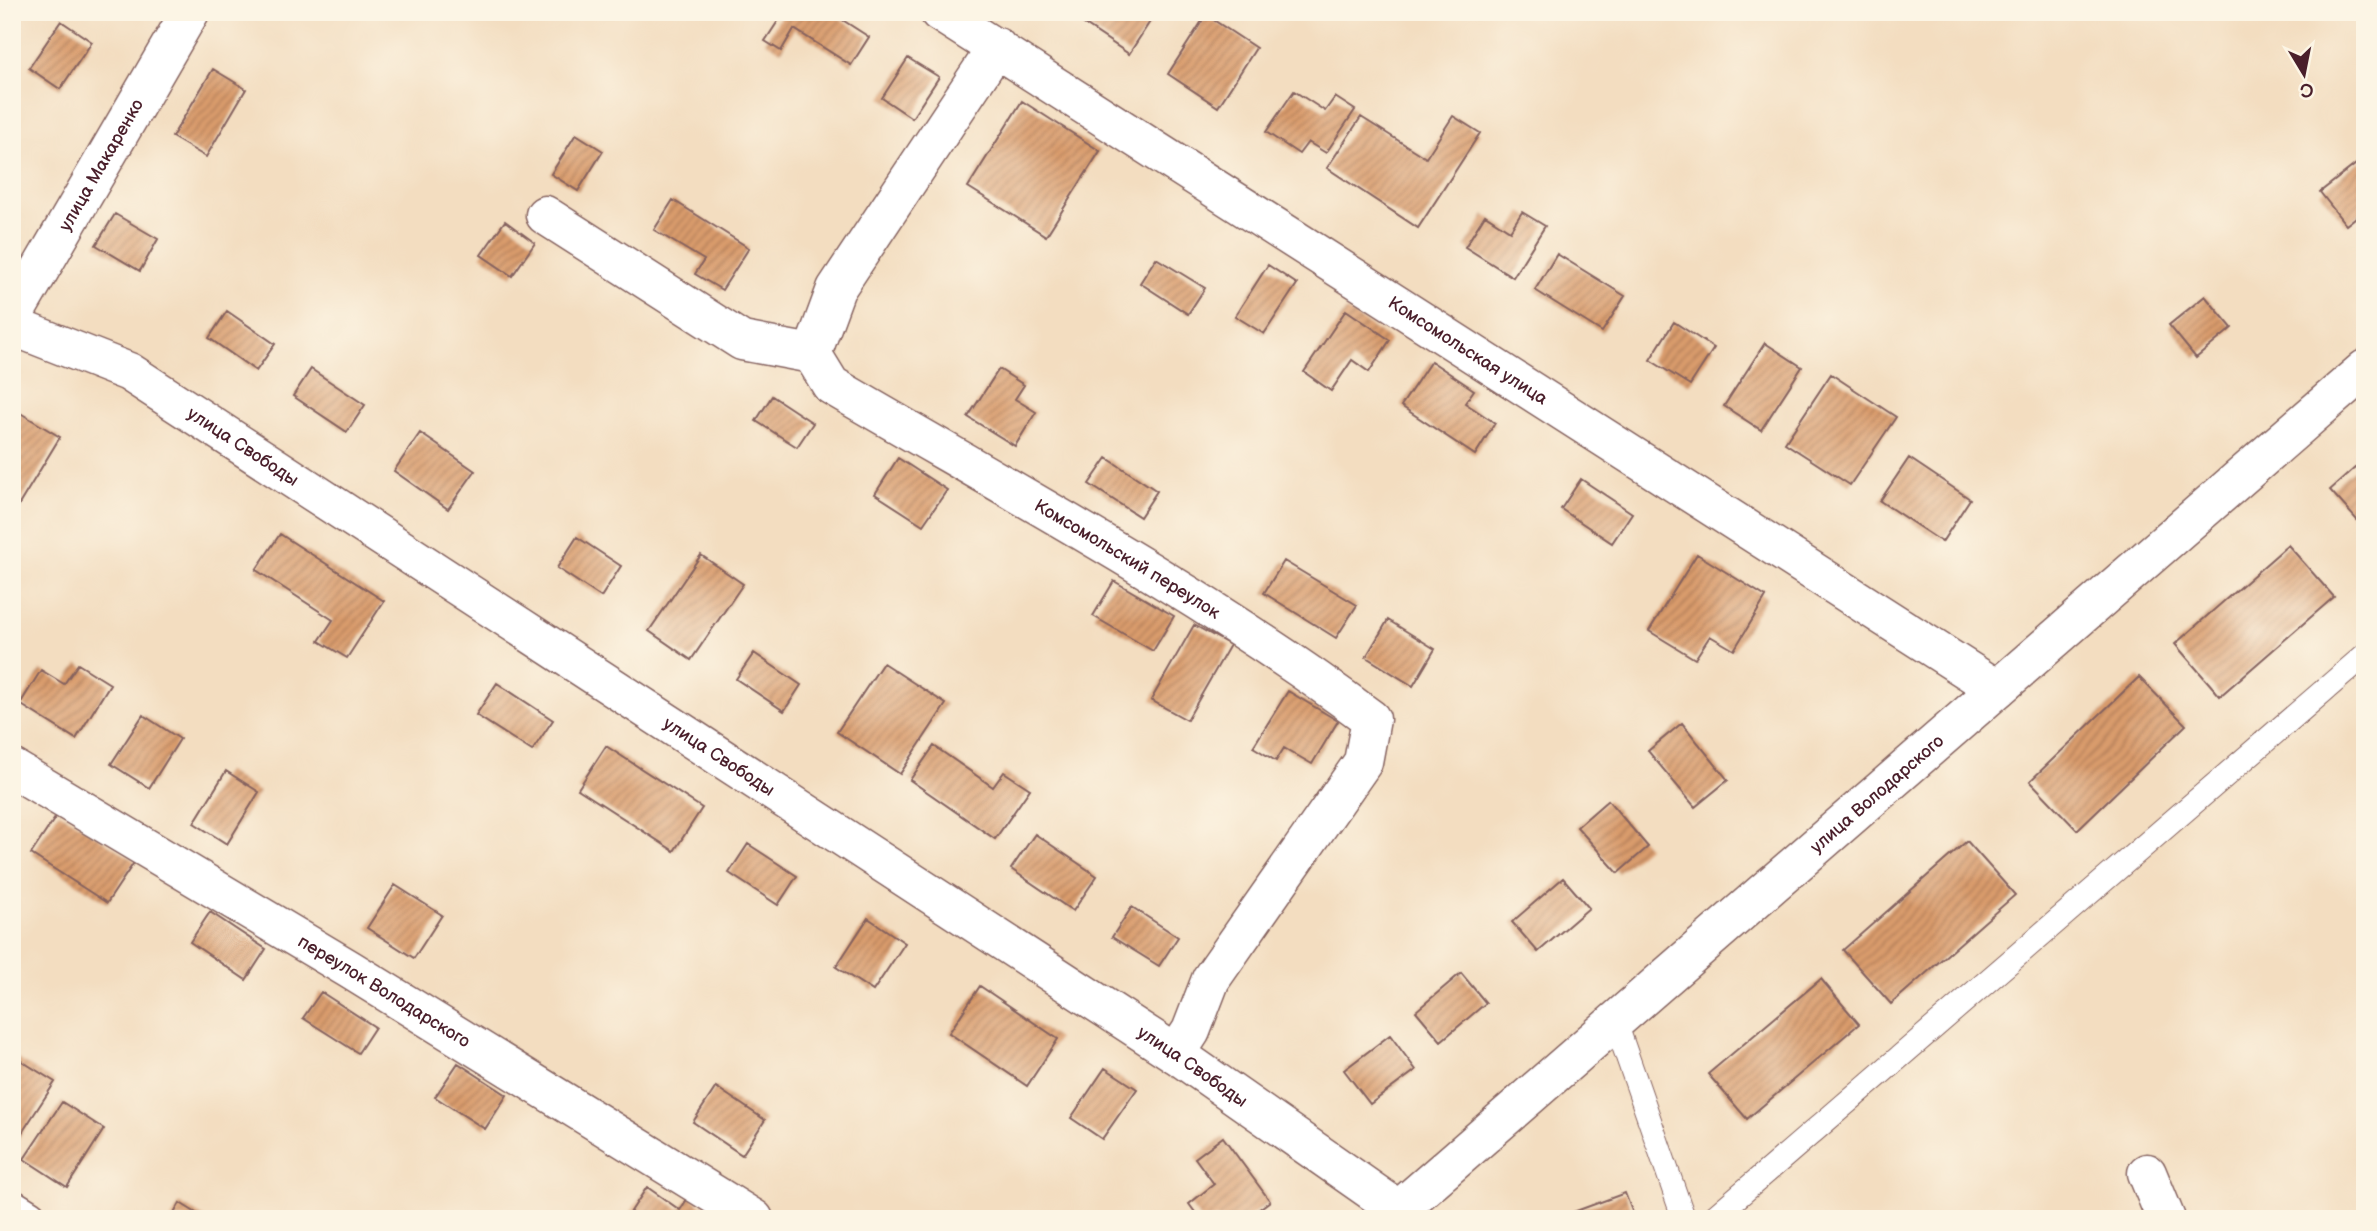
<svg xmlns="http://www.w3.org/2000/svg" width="2377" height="1231" font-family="'Balsamiq Sans',sans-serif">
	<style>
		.building { fill: url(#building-hatch) }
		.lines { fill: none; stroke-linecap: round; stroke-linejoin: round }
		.lane-casing { stroke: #85625f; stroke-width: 25 }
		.street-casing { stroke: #85625f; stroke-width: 41 }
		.secondary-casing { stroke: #85625f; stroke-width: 41 }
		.lane { stroke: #fff; stroke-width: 23 }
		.street { stroke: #fff; stroke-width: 38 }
		.secondary { stroke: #fff; stroke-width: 38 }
		.labels { text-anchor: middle; stroke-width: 7; stroke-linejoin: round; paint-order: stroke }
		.street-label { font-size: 18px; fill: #4a1f2b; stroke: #fcf5e5 }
	</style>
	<defs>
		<pattern id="building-hatch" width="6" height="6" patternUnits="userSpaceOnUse" patternTransform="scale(1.75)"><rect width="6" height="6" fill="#d99b6c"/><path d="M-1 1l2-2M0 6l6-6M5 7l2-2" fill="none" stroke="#b27e59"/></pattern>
	</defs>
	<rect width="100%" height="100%" fill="#fcf5e5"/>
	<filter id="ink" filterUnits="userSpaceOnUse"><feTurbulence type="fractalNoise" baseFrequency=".0143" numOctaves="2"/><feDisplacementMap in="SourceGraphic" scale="14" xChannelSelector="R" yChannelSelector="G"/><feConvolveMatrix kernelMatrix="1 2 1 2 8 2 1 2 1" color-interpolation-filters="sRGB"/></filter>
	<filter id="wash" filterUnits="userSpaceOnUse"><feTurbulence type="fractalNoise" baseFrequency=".00686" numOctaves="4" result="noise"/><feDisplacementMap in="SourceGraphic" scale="28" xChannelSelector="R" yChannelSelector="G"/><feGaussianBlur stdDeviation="1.57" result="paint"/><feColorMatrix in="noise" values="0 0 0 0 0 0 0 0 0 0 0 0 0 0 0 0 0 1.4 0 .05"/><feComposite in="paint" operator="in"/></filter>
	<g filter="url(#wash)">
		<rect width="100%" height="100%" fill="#f3ddc0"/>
		<g id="blocks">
			<path class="building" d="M784 12H830L869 37 851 65 794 29 781 51 765 41Z
				M1066 12H1147L1153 17 1129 54Z
				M1206 15 1256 48 1218 107 1168 74Z
				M61 21 92 42 60 89 29 68Z
				M908 58 939 77 912 118 882 98Z
				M213 69 246 89 206 157 172 137Z
				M1294 91 1325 111 1335 97 1355 110 1326 153 1308 142 1299 154 1266 132Z
				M1022 101 1100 151 1046 236 968 187Z
				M1453 116 1480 133 1418 228 1327 168 1361 117 1426 158Z
				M576 134 603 151 578 191 551 174Z
				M2360 161 2365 167V210L2346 225 2320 192Z
				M673 200 749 248 722 290 695 274 704 260 654 230Z
				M1522 212 1545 226 1513 277 1465 247 1485 215 1510 231Z
				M115 214 158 239 140 271 96 245Z
				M505 221 535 243 512 276 481 255Z
				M1557 254 1625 296 1602 332 1535 290Z
				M1156 258 1205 288 1188 314 1140 283Z
				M1268 265 1297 284 1264 334 1235 316Z
				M2205 296 2232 328 2196 358 2169 325Z
				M1346 310 1390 340 1369 372 1352 360 1331 391 1304 372Z
				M227 311 275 344 256 371 209 338Z
				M1674 322 1714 348 1690 385 1650 360Z
				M1765 343 1802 367 1761 430 1724 406Z
				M1431 361 1474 390 1465 403 1495 423 1475 455 1401 406Z
				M311 369 365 405 347 432 293 396Z
				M999 369 1024 385 1015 399 1036 412 1015 446 968 417Z
				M1831 374 1896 417 1850 485 1785 443Z
				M772 396 813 423 797 447 756 421Z
				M12 408 60 437 12 516Z
				M420 433 475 471 448 509 394 471Z
				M898 458 947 490 923 525 875 494Z
				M1107 458 1157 491 1140 517 1089 484Z
				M1909 458 1970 499 1942 542 1880 501Z
				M2365 459V529L2330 490Z
				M1581 479 1632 513 1612 543 1561 509Z
				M280 534 384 601 347 658 319 641 333 620 256 570Z
				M577 537 621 566 601 597 557 568Z
				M2288 545 2334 597 2220 696 2175 644Z
				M1697 554 1766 597 1734 650 1710 636 1695 659 1649 631Z
				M701 555 743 584 691 660 649 631Z
				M1284 561 1357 605 1336 638 1264 593Z
				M1114 581 1174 616 1153 651 1093 616Z
				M1388 620 1435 649 1413 686 1366 657Z
				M1194 625 1230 645 1187 720 1151 700Z
				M754 653 801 685 784 711 736 679Z
				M883 663 946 704 900 774 837 732Z
				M78 664 110 684 76 739 20 704 41 670 64 684Z
				M2139 677 2186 725 2077 830 2030 781Z
				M497 683 553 720 532 751 476 715Z
				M1288 691 1338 721 1312 764 1284 748 1276 761 1253 747Z
				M143 715 180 739 149 788 111 764Z
				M1682 723 1728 780 1695 807 1648 751Z
				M606 746 702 808 674 851 578 789Z
				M934 746 993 787 1004 772 1030 789 995 839 910 780Z
				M226 771 259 792 227 844 194 823Z
				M1608 800 1648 847 1618 873 1577 827Z
				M59 812 135 861 107 903 31 854Z
				M1035 834 1097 876 1073 911 1011 869Z
				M1967 841 2015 895 1891 1004 1843 950Z
				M748 844 797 876 778 905 729 873Z
				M1563 878 1589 908 1538 952 1512 922Z
				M395 885 442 915 414 958 367 928Z
				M1132 907 1178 937 1159 966 1112 937Z
				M210 912 266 949 246 980 190 942Z
				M868 918 905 943 873 991 836 967Z
				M1461 973 1486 1003 1441 1041 1416 1011Z
				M1821 979 1859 1024 1747 1119 1708 1074Z
				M980 986 1058 1039 1027 1086 949 1033Z
				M321 992 375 1027 358 1053 303 1018Z
				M1390 1035 1416 1070 1370 1104 1344 1070Z
				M12 1055 55 1082 12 1148Z
				M458 1063 507 1095 485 1129 435 1097Z
				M1105 1068 1137 1089 1102 1139 1071 1118Z
				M716 1087 765 1120 742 1155 693 1122Z
				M62 1102 104 1129 67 1187 24 1159Z
				M1223 1137 1270 1201 1246 1219H1200L1189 1204 1214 1184 1195 1158Z
				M647 1187 680 1210 689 1196 707 1209 700 1219H626Z
				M1625 1193 1635 1219H1557V1218Z
				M180 1203 206 1219H171Z"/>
		</g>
	</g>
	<g filter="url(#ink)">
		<use href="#blocks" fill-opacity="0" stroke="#85625f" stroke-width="2"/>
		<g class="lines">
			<defs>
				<path id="lane" d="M1615 1021 1684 1219
					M1712 1219 2365 655"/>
				<g id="street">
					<path id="s1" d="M939 12 1997 689"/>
					<path d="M545 215 742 341 812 354"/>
					<path id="s2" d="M12 326 129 372 1176 1054 1399 1210 1404 1219"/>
					<path id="s3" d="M812 354 831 385C1013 492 1202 593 1371 719L1363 762 1211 979 1191 1031 1176 1054"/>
					<path d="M812 354 836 289 997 47"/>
					<path id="s4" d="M12 768 349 969 754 1219"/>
					<path d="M2147 1173 2166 1219"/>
					<path d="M12 1209 28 1219"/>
				</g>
				<g id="secondary">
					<path id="s5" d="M12 318 190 12"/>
					<path id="s6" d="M1388 1219 2365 369"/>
				</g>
			</defs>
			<use href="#lane" class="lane-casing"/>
			<use href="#street" class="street-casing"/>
			<use href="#secondary" class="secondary-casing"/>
			<use href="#lane" class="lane"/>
			<use href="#street" class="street"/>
			<use href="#secondary" class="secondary"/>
		</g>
	</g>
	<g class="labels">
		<g class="street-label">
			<text dy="6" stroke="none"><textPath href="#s5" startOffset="177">улица Макаренко</textPath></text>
			<text dy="6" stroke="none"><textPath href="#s1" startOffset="628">Комсомольская улица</textPath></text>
			<text dy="6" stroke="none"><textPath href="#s2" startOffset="262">улица Свободы</textPath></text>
			<text dy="6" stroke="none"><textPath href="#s3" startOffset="380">Комсомольский переулок</textPath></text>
			<text dy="6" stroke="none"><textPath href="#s2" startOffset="830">улица Свободы</textPath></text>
			<text dy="6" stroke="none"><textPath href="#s6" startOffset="648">улица Володарского</textPath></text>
			<text dy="6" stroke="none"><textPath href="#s4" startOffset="434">переулок Володарского</textPath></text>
			<text dy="6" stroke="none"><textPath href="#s2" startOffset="1396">улица Свободы</textPath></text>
		</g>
	</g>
	<rect width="2377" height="1231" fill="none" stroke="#fcf5e5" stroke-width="42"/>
	<g transform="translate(2304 74) rotate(170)" stroke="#fcf5e5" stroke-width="5" paint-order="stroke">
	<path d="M0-5L12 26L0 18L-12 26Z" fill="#4a1f2b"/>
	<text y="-10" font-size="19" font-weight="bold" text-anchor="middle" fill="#4a1f2b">С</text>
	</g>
</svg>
